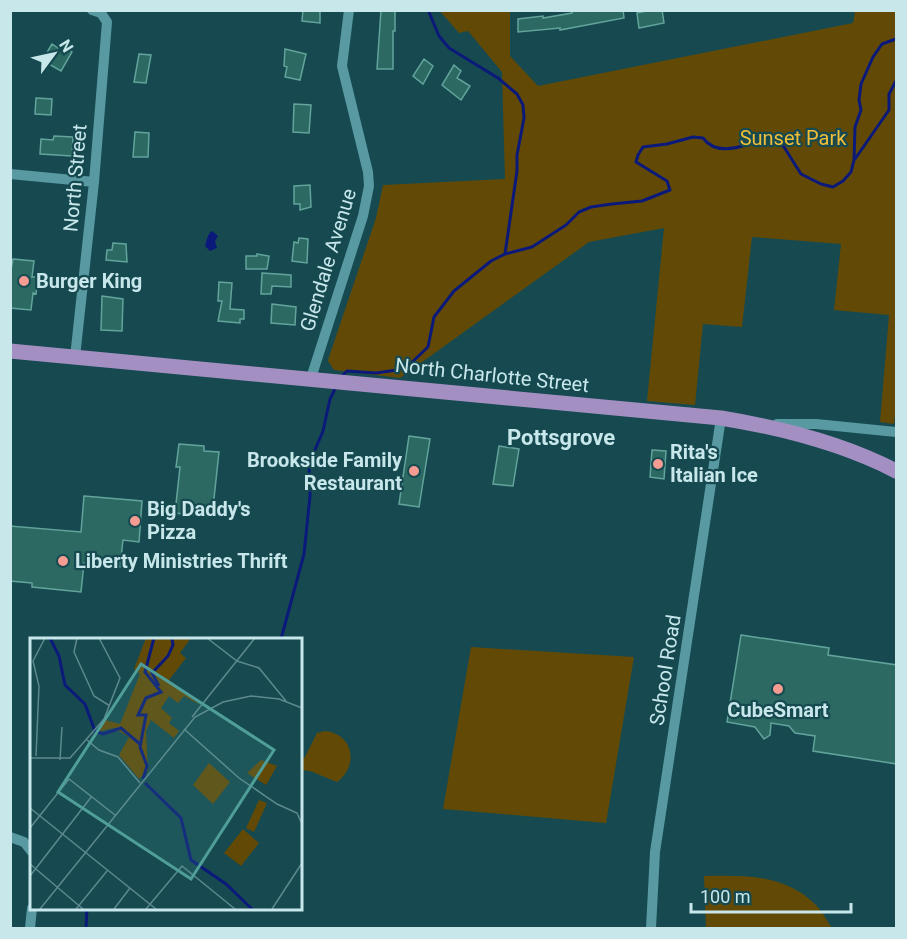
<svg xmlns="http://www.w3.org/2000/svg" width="907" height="939" font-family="Roboto,sans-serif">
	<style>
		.green { fill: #624a06 }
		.water { fill: #0b1a7a }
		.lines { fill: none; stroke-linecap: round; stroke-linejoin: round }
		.stream { stroke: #0b1a7a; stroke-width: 3 }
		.building { fill: #2c6963; stroke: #62a49c; stroke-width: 1.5 }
		.minor { stroke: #5899a2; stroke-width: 10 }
		.major { stroke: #a48fc2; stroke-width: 15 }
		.poi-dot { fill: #f59c92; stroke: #164a50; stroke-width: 2 }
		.labels { text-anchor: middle; stroke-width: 4.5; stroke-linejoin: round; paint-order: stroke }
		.park-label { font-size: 20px; fill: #f1be3a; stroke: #164a50 }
		.street-label { font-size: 20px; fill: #c7e7eb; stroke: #164a50 }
		.poi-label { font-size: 20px; font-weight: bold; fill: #c7e7eb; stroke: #164a50; text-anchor: start }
		.quarter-label { font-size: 22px; font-weight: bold; fill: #c7e7eb; stroke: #164a50 }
		.inset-river { fill: none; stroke: #0b1a7a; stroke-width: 3 }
		.inset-road { fill: none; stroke: #5d898e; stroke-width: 1.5 }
		.view { fill: #4f9e9a; fill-opacity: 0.15; stroke: #4f9e9a; stroke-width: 3 }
		.inset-edge { fill: none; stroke: #c7e7eb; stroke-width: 3 }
	</style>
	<rect width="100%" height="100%" fill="#164a50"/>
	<path class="green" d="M440 11H510V56L538 86 853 23 855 11H896V406L894 424 880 422 889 315 834 310 841 244 752 237 742 327 703 324 695 405 647 401 664 228 589 242 400 378 334 370 328 361 329 357 376 218 383 185 505 179 502 72 468 31 459 33Z
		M471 647 634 657 606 823 443 809Z
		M325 731C354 734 359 766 337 782L310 771 300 770V761L305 757 317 733Z
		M704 876C745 875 785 874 816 905 822 911 827 921 832 928H706Z"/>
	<path class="water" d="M212 231 218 236 215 241 217 248 210 251 205 246C206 242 208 233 212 231Z"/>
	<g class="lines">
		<path class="stream" d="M428 10 439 36 449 48 498 78 517 94 523 105 524 118 517 155V171L505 254
			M855 159 889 110V94L896 81
			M340 378 347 371 376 373 397 370 408 366 428 347 434 317 454 291 491 261 505 254 532 247 566 225 579 212 591 207 612 204 642 201 670 190 667 181 636 162 638 155 643 147 667 144 693 137 703 138C714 153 732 150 748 144L753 134 772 138 784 147 801 174 821 184 833 187 843 181 851 172 854 160 855 127 861 110 859 100 861 84 873 57 882 44 896 39
			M281 639 304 554 310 496 309 464 323 431 330 399 336 387
			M86 928 87 908"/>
	</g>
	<path class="building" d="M303 10H320V23L302 21Z
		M381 10H395V31H393V69H377Z
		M572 10H623L624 18 560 30V28L518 32V19L543 16V18L572 13Z
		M651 10H662L664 23 639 28 637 13Z
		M52 44 58 48 61 44 72 52 61 71 47 63 51 57 46 54Z
		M285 49 306 54 300 80 285 77 287 67 284 66Z
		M139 54 151 55 146 83 134 82Z
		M424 59 433 66 423 84 413 76Z
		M454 65 461 71 457 78 470 86 461 100 442 85Z
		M36 98 52 99 51 115 35 114Z
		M294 104 311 105 309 133 293 132Z
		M135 132 149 133 148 157H133Z
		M54 136 73 137 72 156 40 154 41 139 53 140Z
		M310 185 311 207 300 210V204H294V186Z
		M299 238 308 239 307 263 292 261 294 242 298 243Z
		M113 243 126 244 127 262 106 260 107 250H112Z
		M257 254 269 256 267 269H246V256H257Z
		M13 259 34 261 32 277H38L36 294 33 293 31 310 10 308V275Z
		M262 273 291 275V287L272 286 271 294H261Z
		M219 282 232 283 230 309 244 310V319H240V323L218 321 222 301H218Z
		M102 296 123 299 122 331 101 330Z
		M272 304 296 307 295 325 271 323Z
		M409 436 430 439 419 507 399 504Z
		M179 444 204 446V451L219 452 212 517 175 513 180 467H176Z
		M499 446 519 449 513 486 493 484Z
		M652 450 666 451 664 479 650 477Z
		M84 496 142 501 139 542 123 540 120 567 84 563 81 592 32 587V583L10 581V526L81 532Z
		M741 635 829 648 828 655 897 665V764L813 751 815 736 795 733 789 726 771 723 770 735 764 739 755 727 727 722Z"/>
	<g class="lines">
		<path class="minor" d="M10 174 94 182
			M75 357 94 182 107 22 101 13 92 10
			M311 378 363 216 369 186 368 172 342 66 349 10
			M777 424H816L896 432
			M10 837 24 842 32 852
			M30 928 32 908
			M651 928 655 852 721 418"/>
		<path class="major" d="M10 351 721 418C782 428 842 443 896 471"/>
	</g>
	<g class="poi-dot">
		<circle cx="24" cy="281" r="6"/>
		<circle cx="658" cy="464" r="6"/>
		<circle cx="414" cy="471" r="6"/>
		<circle cx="135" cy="521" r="6"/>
		<circle cx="63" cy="561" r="6"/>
		<circle cx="778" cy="689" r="6"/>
	</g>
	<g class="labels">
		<g class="park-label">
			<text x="793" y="145">Sunset Park</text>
		</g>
		<g class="street-label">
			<text transform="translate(75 178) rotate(-85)" y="7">North Street</text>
			<text transform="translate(328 260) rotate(-73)" y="7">Glendale Avenue</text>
			<text transform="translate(492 375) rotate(6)" y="7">North Charlotte Street</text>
			<text transform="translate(665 670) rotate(-81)" y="7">School Road</text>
		</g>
		<g class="poi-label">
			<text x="36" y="288">Burger King</text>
			<text x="670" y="459">Rita's<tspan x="670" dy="23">Italian Ice</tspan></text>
			<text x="402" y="467" text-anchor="end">Brookside Family<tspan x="402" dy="23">Restaurant</tspan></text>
			<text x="147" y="516">Big Daddy's<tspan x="147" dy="23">Pizza</tspan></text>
			<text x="75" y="568">Liberty Ministries Thrift</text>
			<text x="778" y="717" text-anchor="middle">CubeSmart</text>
		</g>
		<g class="quarter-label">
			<text x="561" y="445">Pottsgrove</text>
		</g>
	</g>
	<g transform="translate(30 638)">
		<rect width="272" height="272" fill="#164a50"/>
		<path d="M116 0H161L150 15 156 20 139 42 170 67 154 58 148 65 139 58 131 70 142 80 139 85 149 93 144 100 121 82 116 93 118 133 109 141 89 117 99 99 84 90 66 94 75 82 90 86 110 36 104 31ZM231 122 247 128 236 147 217 135ZM179 125 200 144 183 166 163 147ZM229 162 237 165 224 194 216 190ZM213 191 229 205 211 228 194 215Z" fill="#624a06"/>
		<path class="inset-river" d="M20 0 29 18 35 47 55 66 65 93 73 96 91 90 110 106M129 48 122 35 138 18 143 7 142 0M113 141 117 128 110 109 116 77H108L116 60 131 54 115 34 124 0M115 145 151 180 161 222 196 246 222 271"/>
		<path class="inset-road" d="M47 0 44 14 64 58 80 68M177 0 207 23 229 30 256 63M162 79 225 0M154 91 209 140 247 166 267 175 272 186M57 102 69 112 88 119 110 145M6 118 9 48 3 23 15 0M0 120H40L74 81 90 40 69 0M30 122 32 89M0 170 126 271M0 190 39 141 85 177M0 226 53 271M0 238 62 158M10 271 165 79 193 64 221 58 249 61 272 70M46 271 77 233M84 271 100 250M116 271 152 228 205 271M242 271 272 225"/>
		<path class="view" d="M111 26 244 112 161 241 28 154Z"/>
		<rect width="272" height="272" class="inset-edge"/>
	</g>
	<rect width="907" height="939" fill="none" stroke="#c7e7eb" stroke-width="24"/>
	<g transform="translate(54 54) rotate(57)" stroke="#164a50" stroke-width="4.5" paint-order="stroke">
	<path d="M0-4.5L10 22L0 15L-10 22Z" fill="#c7e7eb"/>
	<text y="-9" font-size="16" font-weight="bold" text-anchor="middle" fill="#c7e7eb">N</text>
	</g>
	<path d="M691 903v9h160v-9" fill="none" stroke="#c7e7eb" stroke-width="3"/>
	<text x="700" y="903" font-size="18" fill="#c7e7eb" stroke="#164a50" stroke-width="4.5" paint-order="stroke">100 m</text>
</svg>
